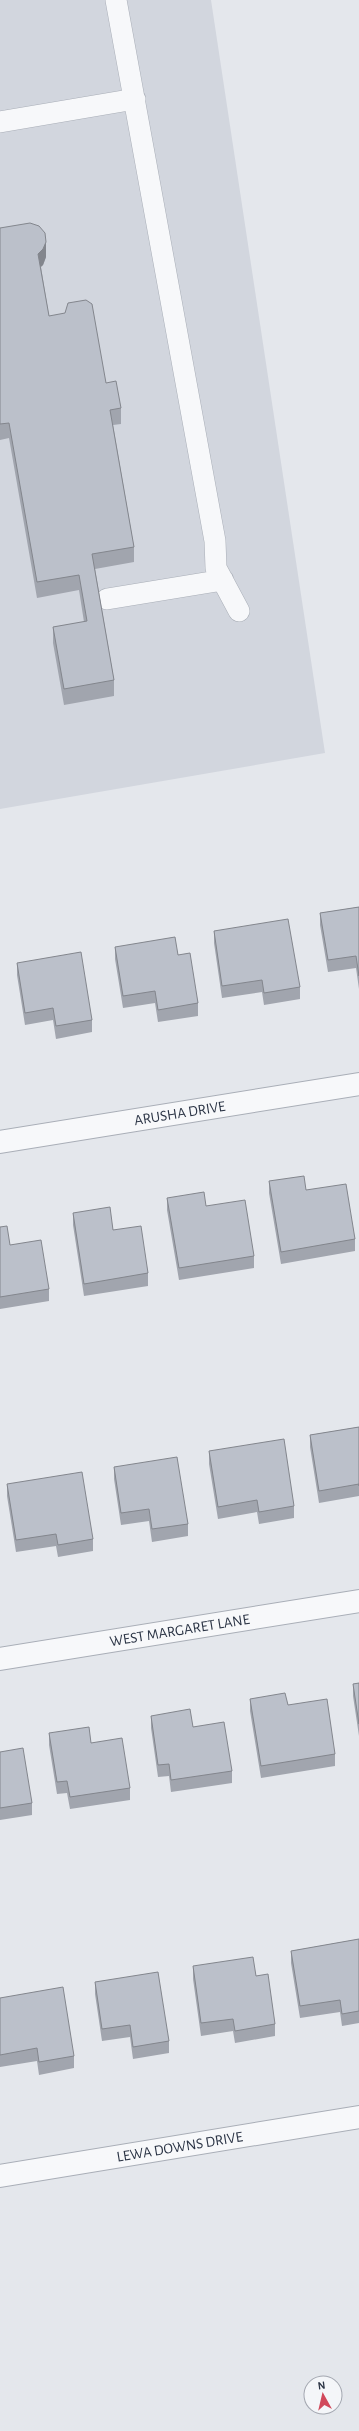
<svg xmlns="http://www.w3.org/2000/svg" width="359" height="2431" font-family="'Alegreya Sans',sans-serif">
	<style>
		.built { fill: #d2d6de }
		.lines { fill: none; stroke-linecap: round; stroke-linejoin: round }
		.service-casing { stroke: #a9aeb7; stroke-width: 22 }
		.minor-casing { stroke: #a9aeb7; stroke-width: 24 }
		.service { stroke: #f7f8fa; stroke-width: 21 }
		.minor { stroke: #f7f8fa; stroke-width: 22 }
		.wall { fill: #a1a5ae }
		.shaded-wall { fill: #83868d }
		.building { fill: #bbc0ca; stroke: #83868d }
		.labels { text-anchor: middle; stroke-width: 3; stroke-linejoin: round; paint-order: stroke }
		.street-label { font-size: 15px; fill: #2b3445; stroke: #f4f6f9 }
	</style>
	<rect width="100%" height="100%" fill="#e4e7ec"/>
	<path class="built" d="M0 0H211L325 753 0 809Z"/>
	<g class="lines">
		<defs>
			<path id="service" d="M116 0 215 541 216 568 239 611
				M0 122 135 99
				M107 599 223 580"/>
			<g id="minor">
				<path id="s1" d="M0 1142 359 1084"/>
				<path id="s2" d="M0 1659 359 1601"/>
				<path id="s3" d="M0 2176 359 2117"/>
			</g>
		</defs>
		<use href="#service" class="service-casing"/>
		<use href="#minor" class="minor-casing"/>
		<use href="#service" class="service"/>
		<use href="#minor" class="minor"/>
	</g>
	<path class="wall" d="M0 228 46 257 43 265 41 267 49 316 106 383 121 408V424L113 425 134 547V562L95 569 114 680V696L64 705 53 643V627L84 622 79 590 37 598 9 438 0 440Z
		M359 907V989L356 968 328 972 320 925V913Z
		M214 931 300 987V999L264 1005 262 992 222 998 214 943Z
		M115 947 178 955 198 1003V1016L158 1022 155 1003 123 1008 115 959Z
		M17 963 92 1020V1032L56 1039 53 1020 25 1025 17 975Z
		M269 1181 306 1190 355 1239V1251L281 1264 269 1193Z
		M167 1198 206 1206 254 1256V1268L179 1280 167 1210Z
		M73 1213 113 1230 148 1273V1286L84 1296 73 1225Z
		M0 1227 10 1245 49 1289V1301L0 1309Z
		M359 1427V1498V1496L319 1503 310 1447V1435Z
		M209 1451 294 1506V1518L259 1524 257 1512 218 1519 209 1464Z
		M114 1467 188 1524V1536L152 1542 149 1521 121 1525 114 1479Z
		M7 1484 93 1539V1551L58 1557 56 1546 16 1552 7 1496Z
		M359 1683V1736L353 1696V1684Z
		M250 1699 288 1705 335 1754V1766L261 1778 250 1711Z
		M151 1716 193 1727 232 1771V1783L171 1792 169 1776 158 1777 151 1728Z
		M49 1733 91 1743 130 1788V1800L70 1809 67 1793 57 1794 49 1745Z
		M0 1752 32 1803V1815L0 1820Z
		M359 1939V2023L342 2026 340 2012 300 2018 291 1963V1951Z
		M193 1966 256 1976 275 2024V2036L235 2043 233 2031 201 2036 193 1979Z
		M95 1982 169 2041V2053L133 2059 130 2037 102 2041 95 1994Z
		M0 1998 74 2056V2068L39 2075 37 2061 0 2067Z"/>
	<path class="shaded-wall" d="M46 242V257L43 265 38 269V254Z"/>
	<path class="building" d="M30 223 39 226 45 233 46 242 43 249 38 254 49 316 65 313 68 303 86 300 92 304 106 383 116 381 121 408 110 410 134 547 92 554 114 680 64 689 53 627 87 621 79 575 37 582 9 423 0 424V228Z
		M359 907V976L356 956 328 960 320 913Z
		M288 919 300 987 264 993 262 980 222 986 214 931Z
		M175 937 178 955 190 953 198 1003 158 1010 155 991 123 996 115 947Z
		M81 952 92 1020 56 1026 53 1008 25 1013 17 963Z
		M304 1176 306 1190 346 1184 355 1239 281 1252 269 1181Z
		M204 1192 206 1206 245 1200 254 1256 179 1268 167 1198Z
		M110 1207 113 1230 141 1226 148 1273 84 1284 73 1213Z
		M7 1226 10 1245 41 1240 49 1289 0 1297V1227Z
		M359 1427V1486V1484L319 1491 310 1435Z
		M284 1439 294 1506 259 1512 257 1500 218 1507 209 1451Z
		M177 1457 188 1524 152 1529 149 1509 121 1513 114 1467Z
		M82 1472 93 1539 58 1545 56 1534 16 1540 7 1484Z
		M359 1683V1724L353 1684Z
		M285 1693 288 1705 327 1699 335 1754 261 1766 250 1699Z
		M190 1709 193 1727 224 1722 232 1771 171 1780 169 1764 158 1765 151 1716Z
		M89 1727 91 1743 122 1738 130 1788 70 1797 67 1781 57 1782 49 1733Z
		M23 1748 32 1803 0 1808V1752Z
		M359 1939V2011L342 2014 340 2000 300 2006 291 1951Z
		M253 1957 256 1976 268 1974 275 2024 235 2031 233 2019 201 2023 193 1966Z
		M158 1972 169 2041 133 2047 130 2025 102 2029 95 1982Z
		M63 1987 74 2056 39 2062 37 2048 0 2055V1998Z"/>
	<g class="labels">
		<g class="street-label">
			<text dy="5" stroke="none"><textPath href="#s1" startOffset="182">ARUSHA DRIVE</textPath></text>
			<text dy="5" stroke="none"><textPath href="#s2" startOffset="182">WEST MARGARET LANE</textPath></text>
			<text dy="5" stroke="none"><textPath href="#s3" startOffset="182">LEWA DOWNS DRIVE</textPath></text>
		</g>
	</g>
	<g transform="translate(323 2395) rotate(352)"><circle r="19" fill="#f4f6f9" stroke="#a4a8b1"/>
	<path d="M0-3L7 15L0 10L-7 15Z" fill="#d1495b"/>
	<text y="-6" font-size="11" font-weight="bold" text-anchor="middle" fill="#2b3445">N</text>
	</g>
</svg>
